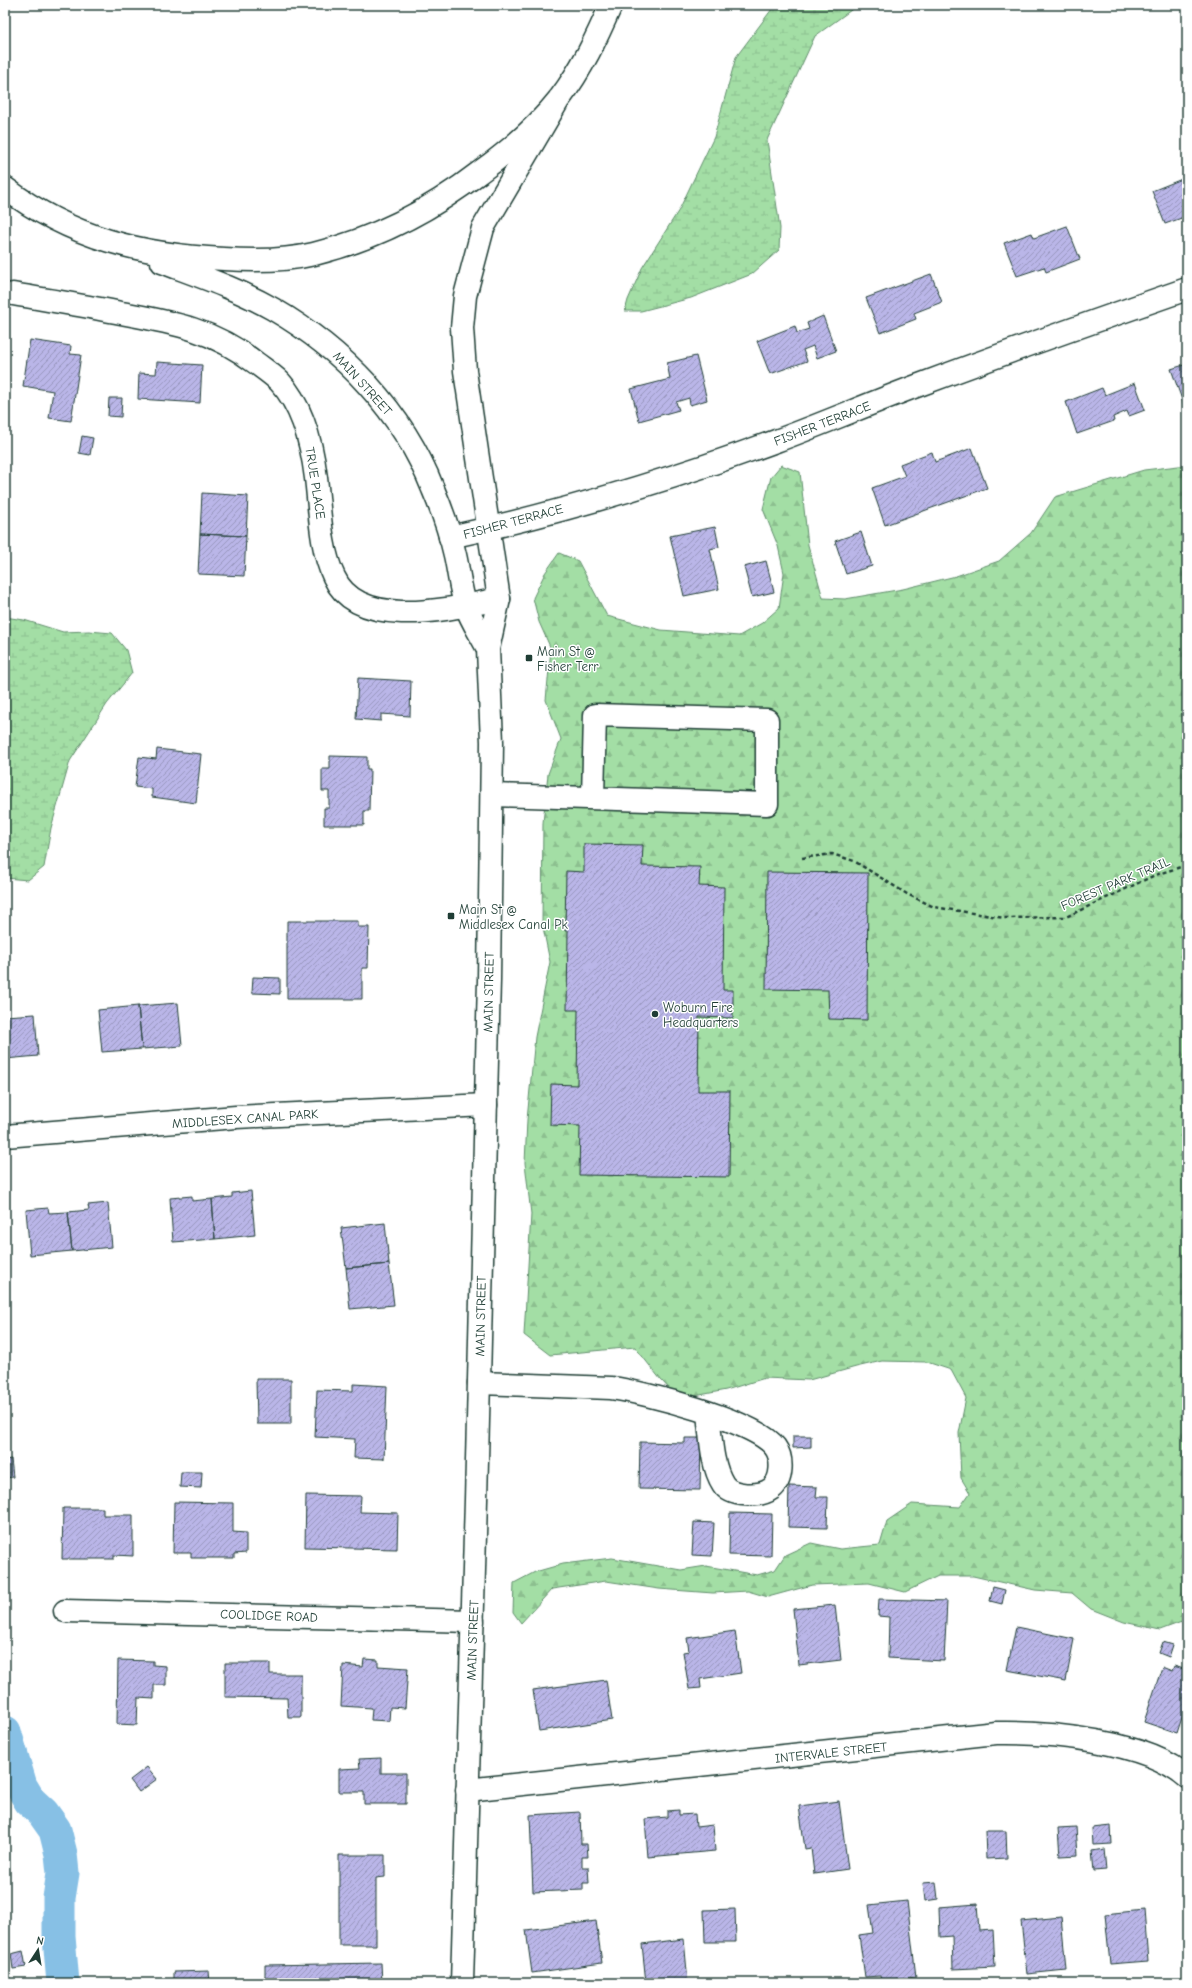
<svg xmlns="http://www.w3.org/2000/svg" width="1192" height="1988" font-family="'Comic Neue',sans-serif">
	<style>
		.forest { fill: url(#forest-firs); stroke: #618e6c }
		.wetland { fill: url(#wetland-marsh); stroke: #618e6c }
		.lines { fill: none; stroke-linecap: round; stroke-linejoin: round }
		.canal { stroke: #87c0e5; stroke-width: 33 }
		.building { fill: url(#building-hatch); stroke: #1f3d34 }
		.minor-casing { stroke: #1f3d34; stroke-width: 25 }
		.major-casing { stroke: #1f3d34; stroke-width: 25 }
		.path { stroke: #1f3d34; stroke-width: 2.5; stroke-dasharray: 4 3; stroke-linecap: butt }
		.minor { stroke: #fff; stroke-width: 22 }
		.major { stroke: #fff; stroke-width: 22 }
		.poi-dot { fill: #1f3d34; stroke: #fff; stroke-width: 1.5 }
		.labels { text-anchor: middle; stroke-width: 3; stroke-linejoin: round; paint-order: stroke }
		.street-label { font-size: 13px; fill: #1f3d34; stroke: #fff }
		.poi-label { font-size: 13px; fill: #1f3d34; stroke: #fff; text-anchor: start }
	</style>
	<defs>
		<pattern id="forest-firs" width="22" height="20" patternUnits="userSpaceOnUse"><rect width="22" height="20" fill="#a3dea5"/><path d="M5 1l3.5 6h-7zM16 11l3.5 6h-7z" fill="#8cbf8f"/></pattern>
		<pattern id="wetland-marsh" width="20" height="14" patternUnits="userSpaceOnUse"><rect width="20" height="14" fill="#a3dea5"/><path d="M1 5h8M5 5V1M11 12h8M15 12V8" fill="none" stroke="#8cbf8f"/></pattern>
		<pattern id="building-hatch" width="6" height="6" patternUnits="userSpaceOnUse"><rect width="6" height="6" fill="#bab6e8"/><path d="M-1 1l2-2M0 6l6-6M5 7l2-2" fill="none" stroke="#9795bd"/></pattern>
	</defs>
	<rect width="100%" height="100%" fill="#fff"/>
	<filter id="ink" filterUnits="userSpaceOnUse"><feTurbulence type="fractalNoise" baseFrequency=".025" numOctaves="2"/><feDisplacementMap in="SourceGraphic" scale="8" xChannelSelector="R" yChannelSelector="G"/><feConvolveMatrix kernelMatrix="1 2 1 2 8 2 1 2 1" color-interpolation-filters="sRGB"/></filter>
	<g filter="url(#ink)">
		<path class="forest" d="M781 465 800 472 808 545 823 598 845 599 903 589 956 576 999 561 1031 533 1055 497 1144 470 1187 465V1620L1160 1630 1124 1622 1091 1609 1072 1593 1035 1590 973 1576H938L905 1592 869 1583 812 1585 768 1597 748 1591 713 1593 659 1589 606 1581 552 1589 521 1623 513 1612 514 1583 535 1572 563 1564 612 1558 681 1570 706 1566 757 1575 775 1570 785 1555 811 1543 840 1549 880 1545 887 1521 912 1504 960 1507 970 1493 961 1478 959 1433 966 1398 951 1370 927 1362 882 1361 856 1367 809 1380 765 1378 726 1390 679 1399 661 1380 635 1347 550 1355 524 1335 531 1214 525 1163 527 1120 535 1037 550 962 542 922 543 823 548 774 561 739 546 700 551 649 539 622 533 598 545 573 559 553 578 561 607 616 661 630 739 636 762 623 779 608 784 573 778 546 763 509 771 477Z"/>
		<path class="wetland" d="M775 5H858L815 36 767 140 780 228 779 250 752 274 691 298 641 311H625L628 300 642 268 679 210 714 137 736 57Z
			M5 617 24 620 63 632 89 631 112 633 126 650 132 673 107 704 70 761 51 828 44 867 28 880 5 878Z"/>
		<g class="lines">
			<path class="canal" d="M5 1732 21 1786 30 1801 43 1813 55 1830 61 1854 63 1873 59 1898V1937L63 1983"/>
		</g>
		<path class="building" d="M1187 177V216L1165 224 1152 191Z
			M1067 226 1080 259 1046 272 1044 267 1017 276 1004 243 1032 233 1034 238Z
			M931 274 942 302 914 313 916 319 880 333 866 298Z
			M823 316 836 351 817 358 813 346 803 350 807 361 770 374 757 341 795 326 797 333 809 329 807 323Z
			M30 340 71 346 70 354 81 355 71 421 49 418 53 391 23 386Z
			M696 356 707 400 690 405 689 398 676 402 679 410 639 421 631 389 670 379 667 363Z
			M157 362 202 365 200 403 138 399 139 373 156 374Z
			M1187 364V410L1186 411 1171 369Z
			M1135 383 1145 410 1129 416 1127 411 1113 417 1114 421 1077 434 1066 402 1102 388 1105 395Z
			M109 398H122L121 417 108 416Z
			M82 436 93 438 90 455 79 453Z
			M972 448 987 488 885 525 872 488 905 476 900 464 932 452 935 462Z
			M202 493 248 496 246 536 200 534Z
			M715 527 719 547 710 549 719 589 684 596 670 536Z
			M861 532 872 566 846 574 835 541Z
			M200 534 246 536 244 576 198 574Z
			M766 561 774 592 752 597 744 567Z
			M358 678 411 681 410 716 381 714V721L356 719Z
			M157 749 201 754 196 803 152 797V789L135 787 139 757 156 759Z
			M330 756 367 757V769H370L369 811H364V825H324V808H329V791H322V769H330Z
			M584 844 643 845 642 866 700 867 699 886 724 887 723 990H733V1018L699 1017 698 1091H730L729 1177 579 1175 580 1126 550 1125 551 1084 577 1085 578 1010H567L568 931H565L566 871 584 872Z
			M767 872 868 873 867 1020 829 1019 828 990 766 989Z
			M287 921H358V927H369L368 968H362V999H287Z
			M253 977 280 978V994L252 993Z
			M178 1003 182 1046 142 1049 138 1006Z
			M138 1006 142 1049 102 1052 98 1010Z
			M35 1014 38 1056 5 1059V1016Z
			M251 1191 255 1235 215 1239 212 1199 232 1197V1193Z
			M192 1196V1201L212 1199 215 1239 173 1242 170 1198Z
			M108 1203 112 1247 72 1251 68 1212 89 1210 88 1205Z
			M48 1208 49 1213 68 1212 72 1251 30 1255 26 1210Z
			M385 1223 389 1264 346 1268 341 1228Z
			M389 1264 394 1305 350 1309 346 1268Z
			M256 1379H291V1424H257Z
			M353 1384 387 1386 384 1459 354 1458 355 1439 315 1437 317 1390 353 1391Z
			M793 1436H811V1447L793 1448Z
			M685 1438H701L700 1490 639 1489 640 1442 685 1443Z
			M11 1459 13 1477 5 1478V1460Z
			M181 1472H202L201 1488 180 1487Z
			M789 1486 817 1487 816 1497H828L827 1528 788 1527Z
			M306 1495 361 1496 360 1512 398 1513 397 1549 305 1547Z
			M174 1502 233 1503V1532L246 1533V1553L234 1554V1558H191V1553H173Z
			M63 1508H103V1515H133V1556L114 1555V1559H62Z
			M730 1513 772 1514 771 1556 729 1555Z
			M694 1522 714 1523 712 1556 692 1555Z
			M993 1587 1005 1590 1002 1604 990 1601Z
			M879 1599 947 1601 944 1661 888 1658 889 1617 878 1616Z
			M835 1605 841 1660 799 1665 793 1609Z
			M1016 1627 1074 1639 1066 1681 1007 1670Z
			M735 1631 741 1673 700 1679 701 1688 689 1689 683 1652 689 1651 687 1638Z
			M1163 1642 1173 1645 1169 1657 1159 1653Z
			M364 1659 378 1660V1666L408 1668 405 1708 390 1707 389 1721 371 1720 372 1708 341 1706 343 1665 363 1667Z
			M118 1660 153 1661V1665L166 1666V1685H154V1699L138 1698 137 1725 117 1724Z
			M225 1663H270V1674H301V1717H288L287 1698 225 1697Z
			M1174 1666 1187 1670V1702L1177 1733 1144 1722 1162 1667 1172 1671Z
			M606 1680 612 1720 539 1731 533 1690Z
			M381 1758V1773H406V1804H364V1792H339V1769L360 1768 359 1759Z
			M147 1767 157 1779 139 1792 130 1780Z
			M839 1801 848 1869 814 1874 811 1848 805 1849 799 1806Z
			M679 1810V1815L695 1814 696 1827 713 1825 715 1851 648 1857 645 1819 667 1817V1811Z
			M580 1812 581 1844H587L588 1857H582V1867H588L589 1883H583V1890L533 1892 530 1815Z
			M1111 1826 1112 1844 1093 1845 1092 1828Z
			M1076 1827 1078 1855 1060 1856 1058 1828Z
			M985 1831H1006L1007 1858 986 1859Z
			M1104 1849 1106 1870 1094 1871 1092 1851Z
			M339 1855H385V1877L376 1878V1945H339Z
			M936 1882 938 1899 925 1901 923 1883Z
			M907 1901 916 1977 881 1981 880 1976 865 1977 859 1935 873 1933 869 1905Z
			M977 1904 979 1931 993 1930 995 1967 953 1969 952 1936 940 1937 939 1907Z
			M735 1909 736 1942H705L704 1910Z
			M1144 1910 1148 1961 1110 1964 1105 1914Z
			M1061 1917 1066 1970 1027 1974 1021 1921Z
			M596 1921 602 1963 532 1973 526 1930Z
			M684 1939 688 1983H646L642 1944Z
			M23 1951 26 1967 13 1969 11 1954Z
			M381 1963 382 1983H265V1965Z
			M209 1971 210 1983H174V1972Z"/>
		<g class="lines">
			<defs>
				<path id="minor" d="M13 294C47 300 81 305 116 312 170 322 211 328 256 363 264 369 273 375 280 382 303 407 312 445 316 478 320 510 320 548 334 577 359 632 453 608 499 599
					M450 537C560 513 670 480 776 441 825 423 873 402 922 384 1010 351 1098 320 1187 289
					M492 795 528 796 767 804V720L595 715 593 798
					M5 1136 236 1117 486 1105
					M479 1383 611 1388C644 1392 756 1421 775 1447 783 1458 783 1480 771 1489 760 1497 731 1497 723 1484 711 1465 711 1436 708 1414
					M65 1611 473 1621
					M467 1790 996 1733C1049 1732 1147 1741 1187 1777"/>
				<path id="major" d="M5 188C71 238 142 255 224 259 253 261 285 261 314 254 375 239 431 210 480 172 509 151 538 126 560 98 582 69 597 37 611 5
					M162 262C199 276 238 289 273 309 344 350 403 412 433 489 442 510 450 533 455 555 459 572 460 590 466 606 471 620 481 635 488 649
					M462 1983 476 1500 489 980 492 742 488 649 499 599 465 371 462 328 465 296 483 228 559 99"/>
			</defs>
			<use href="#minor" class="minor-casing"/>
			<use href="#major" class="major-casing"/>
			<path class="path" d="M802 858 832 854 854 861 907 894 934 907 1004 918 1066 917 1155 875 1187 865"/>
			<use href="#minor" class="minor"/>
			<use href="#major" class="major"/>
		</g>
	</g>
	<g class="poi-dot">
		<rect x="525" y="654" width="8" height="8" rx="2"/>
		<rect x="447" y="912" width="8" height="8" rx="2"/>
		<circle cx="655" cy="1014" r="4"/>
	</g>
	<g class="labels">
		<g class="street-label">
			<text transform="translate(363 383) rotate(48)" y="5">MAIN STREET</text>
			<text transform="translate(822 423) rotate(-21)" y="5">FISHER TERRACE</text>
			<text transform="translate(316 483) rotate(81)" y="5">TRUE PLACE</text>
			<text transform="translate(513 521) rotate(-15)" y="5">FISHER TERRACE</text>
			<text transform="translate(1115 883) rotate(-23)" y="5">FOREST PARK TRAIL</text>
			<text transform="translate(488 992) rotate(-89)" y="5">MAIN STREET</text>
			<text transform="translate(245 1118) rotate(-4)" y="5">MIDDLESEX CANAL PARK</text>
			<text transform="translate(480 1316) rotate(-89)" y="5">MAIN STREET</text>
			<text transform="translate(269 1615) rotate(2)" y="5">COOLIDGE ROAD</text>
			<text transform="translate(472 1640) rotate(-88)" y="5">MAIN STREET</text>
			<text transform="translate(831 1752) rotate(-6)" y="5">INTERVALE STREET</text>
		</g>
		<g class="poi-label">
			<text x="537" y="656">Main St @<tspan x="537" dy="15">Fisher Terr</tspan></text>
			<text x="459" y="914">Main St @<tspan x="459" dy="15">Middlesex Canal Pk</tspan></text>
			<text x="663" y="1012">Woburn Fire<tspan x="663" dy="15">Headquarters</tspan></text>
		</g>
	</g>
	<rect width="1192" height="1988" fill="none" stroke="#fff" stroke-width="20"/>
	<rect x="10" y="10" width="1172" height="1968" fill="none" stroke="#1f3d34" stroke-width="1.5" filter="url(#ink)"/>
	<g transform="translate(38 1950) rotate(12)" stroke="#ffffff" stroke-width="3" paint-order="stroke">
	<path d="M0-3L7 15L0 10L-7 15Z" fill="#1f3d34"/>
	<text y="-6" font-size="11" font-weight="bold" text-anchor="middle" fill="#1f3d34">N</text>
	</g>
</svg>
